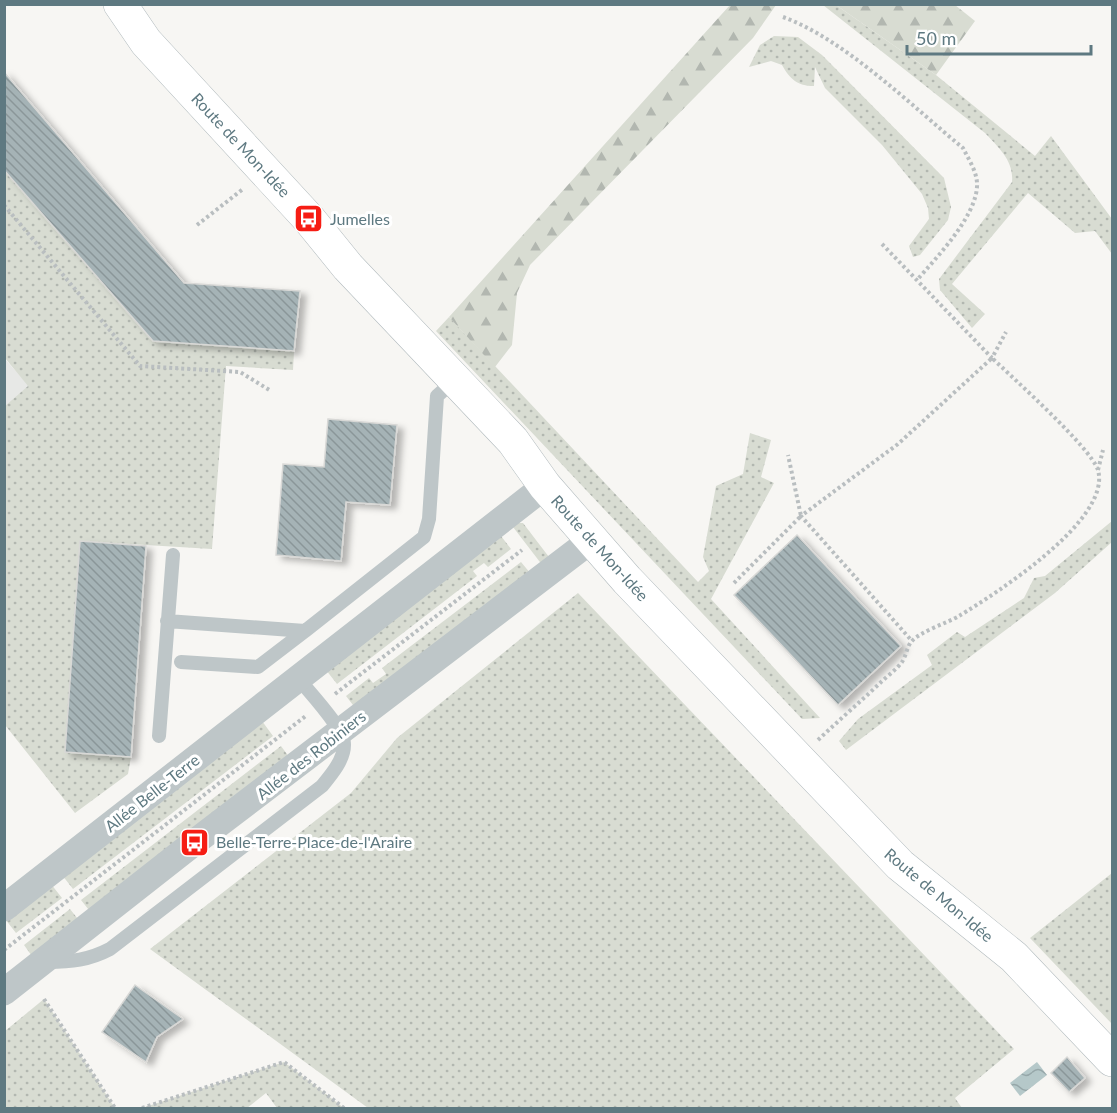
<svg xmlns="http://www.w3.org/2000/svg" width="1117" height="1113" font-family="Lato,sans-serif">
	<style>
		.built { fill: #e7e8e6 }
		.green { fill: url(#green-dots) }
		.forest { fill: url(#forest-firs) }
		.water { fill: url(#water-waves) }
		.building { fill: url(#building-back-hatch); stroke: #d8d8d6; stroke-width: 1.5; filter: url(#shadow) }
		.lines { fill: none; stroke-linecap: round; stroke-linejoin: round }
		.secondary-casing { stroke: #b1babd; stroke-width: 34 }
		.path { stroke: #b9bec0; stroke-width: 4; stroke-dasharray: 3 3; stroke-linecap: butt }
		.lane { stroke: #bec6c8; stroke-width: 14 }
		.street { stroke: #bec6c8; stroke-width: 27 }
		.secondary { stroke: #fff; stroke-width: 33 }
		.labels { text-anchor: middle; stroke-width: 6; stroke-linejoin: round; paint-order: stroke }
		.street-label { font-size: 16px; fill: #5e7981; stroke: #fff }
		.poi-label { font-size: 16px; fill: #5e7981; stroke: #fff; text-anchor: start }
	</style>
	<defs>
		<pattern id="green-dots" width="8" height="8" patternUnits="userSpaceOnUse" patternTransform="scale(1.5)"><rect width="8" height="8" fill="#d8dcd2"/><path d="M2 2h.1M6 6h.1" fill="none" stroke="#b2b7b0" stroke-width="1.8" stroke-linecap="round"/></pattern>
		<pattern id="forest-firs" width="22" height="20" patternUnits="userSpaceOnUse" patternTransform="scale(1.5)"><rect width="22" height="20" fill="#d8dcd2"/><path d="M5 1l3.5 6h-7zM16 11l3.5 6h-7z" fill="#b2b7b0"/></pattern>
		<pattern id="water-waves" width="16" height="10" patternUnits="userSpaceOnUse" patternTransform="scale(1.5)"><rect width="16" height="10" fill="#b5c8c9"/><path d="M0 5q4-4 8 0t8 0" fill="none" stroke="#96a7a9"/></pattern>
		<pattern id="building-back-hatch" width="6" height="6" patternUnits="userSpaceOnUse" patternTransform="scale(1.5)"><rect width="6" height="6" fill="#a5b3b6"/><path d="M-1 5l2 2M0 0l6 6M5-1l2 2" fill="none" stroke="#8a9699"/></pattern>
		<filter id="shadow"><feDropShadow dx="6" dy="4" stdDeviation="3" flood-color="#0004"/></filter>
	</defs>
	<rect width="100%" height="100%" fill="#f7f6f3"/>
	<path class="built" d="M4 358 29 386 5 407H4Z"/>
	<path class="green" d="M823 5H836L936 75 1035 156 1051 136 1112 219V254L1095 231 1075 233 1028 193 952 284 985 314 972 328 940 290 939 279 1012 182C1014 161 999 148 985 133Z
		M774 36 798 37 822 55 944 178 951 207 948 220 920 255 913 257 909 246 929 219 928 208 922 194 882 145 825 88 815 67 814 86C797 86 790 79 782 65L771 61 749 67 760 45Z
		M5 170 153 341 294 351 293 370 226 366 212 549 80 541 131 757 128 774 75 813 5 725 4 407 28 386 5 358Z
		M449 317 698 582 709 571 703 557 716 486 743 474 750 433 771 440 761 477 774 483 711 599 820 718 802 719 436 331Z
		M1112 521V542L1055 593 846 750 839 741 858 719 932 665 927 655 957 632 965 637 1024 598 1034 578 1045 576Z
		M518 523H523L549 557 543 566 513 527Z
		M501 536 511 549 488 567 484 563 473 571 477 576 337 684 326 670Z
		M521 562 531 574 356 709 346 696 369 678 373 683 386 674 382 668Z
		M578 593 1014 1049 955 1098 962 1108H368L150 949 351 793 397 738Z
		M262 721 273 736 73 889 62 875Z
		M281 746 292 761 92 914 81 900Z
		M1112 873V1024L1030 938Z
		M51 884 62 898 16 933 5 919Z
		M70 909 81 923 34 959 24 945Z
		M44 999 115 1108H5V1031Z
		M284 1062 344 1108H277L266 1093 247 1108H142Z"/>
	<path class="forest" d="M730 5H776L753 38 530 265 517 293 512 345 495 367 449 317Z
		M836 5H955L975 21 936 75Z"/>
	<path class="water" d="M1037 1062 1047 1075 1020 1096 1010 1083Z"/>
	<path class="building" d="M4 72 184 283 300 291 294 351 153 341 4 170Z
		M328 419 397 425 390 505 346 502 341 561 276 555 283 464 324 467Z
		M797 535 901 646 838 705 734 595Z
		M80 541 146 546 131 757 65 752Z
		M135 985 183 1019 157 1037 146 1062 102 1032Z
		M1067 1057 1085 1078 1069 1092 1051 1073Z"/>
	<g class="lines">
		<defs>
			<path id="secondary" d="M120 4 146 42 309 219 348 267 513 441 545 486 627 580 900 865 1014 957 1112 1060"/>
		</defs>
		<use href="#secondary" class="secondary-casing"/>
		<path class="path" d="M783 17C844 39 912 106 963 148 969 160 978 173 977 187 975 218 936 258 917 280
			M4 205 140 366 240 372 271 391
			M197 225 243 189
			M882 244 992 358 1006 332
			M1098 470 1103 450
			M734 583 801 516 788 455
			M335 694 522 550
			M818 740C838 721 859 703 879 684 886 677 896 670 902 662 906 656 907 647 911 642 919 632 947 623 959 616 995 594 1112 520 1098 470 1091 448 1013 378 992 358L898 444 801 516 912 641
			M4 950 307 715
			M44 999 115 1108
			M142 1108 284 1062 344 1108"/>
		<path class="lane" d="M167 621 305 631 424 537 429 519 437 396 455 380
			M181 662 258 667 305 631
			M159 736 173 555
			M48 962C71 962 89 960 110 949L322 786C331 775 344 760 344 745 345 729 309 692 298 678"/>
		<path class="street" d="M4 908 545 486
			M4 992 195 842 590 541"/>
		<use href="#secondary" class="secondary"/>
	</g>
	<defs>
		<symbol id="bus-square" viewBox="-11 -11 22 22"><rect x="-9" y="-9" width="18" height="18" rx="4" fill="#f61d14" stroke="#fff"/><path d="M-5-6H5V4H4V6H2V4H-2V6H-4V4H-5ZM-3.5-4V0h7V-4ZM-3.5 1.2v1.5H-2V1.2ZM2 1.2v1.5H3.5V1.2Z" fill="#fff"/></symbol>
	</defs>
	<g fill-rule="evenodd">
		<use href="#bus-square" x="292" y="202" width="33" height="33"/>
		<use href="#bus-square" x="178" y="826" width="33" height="33"/>
	</g>
	<g class="labels">
		<g class="street-label">
			<text transform="translate(241 145) rotate(47)" y="6">Route de Mon-Idée</text>
			<text transform="translate(600 548) rotate(48)" y="6">Route de Mon-Idée</text>
			<text transform="translate(311 755) rotate(-38)" y="6">Allée des Robiniers</text>
			<text transform="translate(152 793) rotate(-38)" y="6">Allée Belle-Terre</text>
			<text transform="translate(939 895) rotate(40)" y="6">Route de Mon-Idée</text>
		</g>
		<g class="poi-label">
			<text x="330" y="225">Jumelles</text>
			<text x="216" y="848">Belle-Terre-Place-de-l'Araire</text>
		</g>
	</g>
	<rect width="1117" height="1113" fill="none" stroke="#5e7981" stroke-width="12"/>
	<path d="M907 45v9h184v-9" fill="none" stroke="#5e7981" stroke-width="3"/>
	<text x="916" y="45" font-size="18" fill="#5e7981" stroke="#ffffff" stroke-width="4.5" paint-order="stroke">50 m</text>
</svg>
